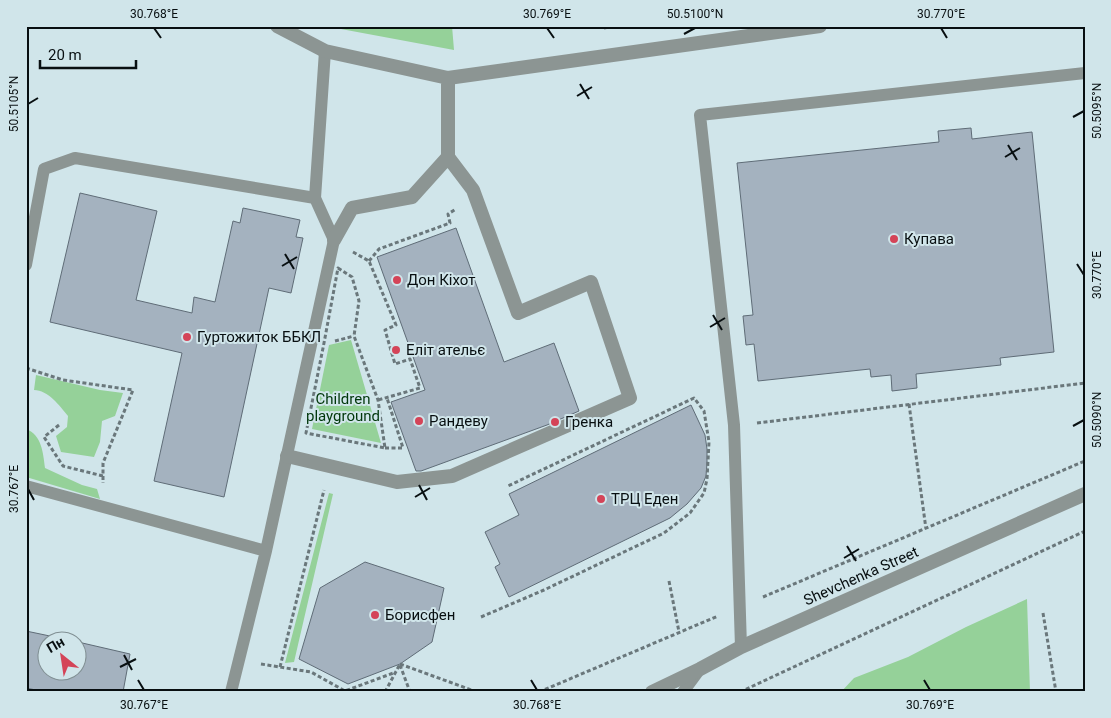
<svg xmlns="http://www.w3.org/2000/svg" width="1111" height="718" font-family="Roboto,sans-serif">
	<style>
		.green { fill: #95d199 }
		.building { fill: #a4b2bf; stroke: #5f6c77 }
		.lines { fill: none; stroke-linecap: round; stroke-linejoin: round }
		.path { stroke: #6a777b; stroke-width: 3; stroke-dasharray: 4 2.5; stroke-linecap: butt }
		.service { stroke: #8c9593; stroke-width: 12 }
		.minor { stroke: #8c9593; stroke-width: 14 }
		.tertiary { stroke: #8c9593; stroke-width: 14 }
		.ticks { fill: none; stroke: #080f11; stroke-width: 2 }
		.poi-dot { fill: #d44458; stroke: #d0e5ea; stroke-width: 2 }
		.labels { text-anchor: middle; stroke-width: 4; stroke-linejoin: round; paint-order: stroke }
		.poi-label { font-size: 15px; fill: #080f11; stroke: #d0e5ea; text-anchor: start }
		.park-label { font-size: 15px; fill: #00370a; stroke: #d0e5ea }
		.street-label { font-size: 15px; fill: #080f11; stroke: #d0e5ea }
		.neatline { fill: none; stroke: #080f11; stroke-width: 2 }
		.ticks-label { font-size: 12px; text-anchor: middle; fill: #080f11 }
	</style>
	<rect width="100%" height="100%" fill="#d0e5ea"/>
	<path class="green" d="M335 26H452L454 50 341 29Z
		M351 340 381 443 312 429 329 345Z
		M36 375 100 390 123 393 115 416 102 421 100 442 94 457 61 452 56 436 67 427 68 416C60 406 48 390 34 390Z
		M26 429C42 435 43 453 45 468L82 485 97 489 100 499 26 477Z
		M329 493 333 494 294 662 285 663Z
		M1027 599 1030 692H841L854 678 908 657 966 627Z"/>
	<path class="building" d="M971 128 972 139 1032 132 1054 352 1000 358 1001 365 916 374 917 388 892 391 891 375 871 377 870 369 758 381 754 344 746 345 743 316 753 315 737 163 939 142 938 131Z
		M80 193 157 211 136 300 192 313 194 297 215 302 233 221 240 223 243 208 300 220 296 237 303 238 291 293 269 288 224 497 154 481 182 353 50 322Z
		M456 228 504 362 554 343 579 411 547 425 421 471H416L391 402 425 390 377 257Z
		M691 405 705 435 707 449V463L706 476 701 488 687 504 670 518 509 597 495 567 500 564 485 532 519 515 509 494Z
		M365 562 444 588 432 642 400 664 348 684 299 659 320 588Z
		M26 631 69 640H48V670H78V642L130 654 123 692H46L26 688Z"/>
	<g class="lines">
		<path class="path" d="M604 28 617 26
			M353 252 369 261 396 325 385 330 395 364 410 359 420 388 378 400
			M369 261 379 249 450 223 448 214 456 209
			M338 268 352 277 359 301 354 336 378 400 385 448 306 433 324 343Z
			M335 341 354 336
			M26 368 63 380 133 390 103 463V483
			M909 404 926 529
			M757 423 1085 383
			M59 425 44 437 63 466 103 476
			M385 448H403L387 398
			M669 581 679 632
			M763 597 1085 461
			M1043 613 1056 692
			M481 617 544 590 664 533 690 513 704 493 707 479 709 442 704 411 694 398 508 486
			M261 664 311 672 345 691 396 672
			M400 664 477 692
			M400 665 410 692
			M280 667 324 490
			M385 692 400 664
			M539 692 718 616
			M740 692 1085 531"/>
		<path class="service" d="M315 198 325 51
			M26 265 44 169 75 158 315 198 334 240 266 551 231 692
			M26 486 266 551
			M741 647 734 425 700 115 1085 73
			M683 692 700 669"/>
		<path class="minor" d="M277 26 325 51 448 78 820 26
			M334 240 352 208 412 197 448 157V78
			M287 456 397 482 452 476 630 398 591 282 518 313 473 190 448 157"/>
		<path class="tertiary" d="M652 692 700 669 741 647 1085 494"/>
	</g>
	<path class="ticks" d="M154 28 161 38M547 28 554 38M941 28 947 38M684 34 695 28M580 84 589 99M577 96 592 87M28 104 38 98M1073 117 1084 111M1008 145 1017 160M1005 157 1020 148M285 254 294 269M1077 264 1084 275M282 266 297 257M713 315 722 330M710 327 725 318M1073 426 1084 420M419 485 427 500M28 489 34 500M415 497 430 488M847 546 856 561M844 558 859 549M124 655 132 670M120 667 136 659M138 680 144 690M531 680 537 690M924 680 930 690"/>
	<g class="poi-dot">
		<circle cx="894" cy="239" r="5"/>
		<circle cx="397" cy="280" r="5"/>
		<circle cx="187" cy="337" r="5"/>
		<circle cx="396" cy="350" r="5"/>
		<circle cx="419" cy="421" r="5"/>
		<circle cx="555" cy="422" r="5"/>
		<circle cx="601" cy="499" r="5"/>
		<circle cx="375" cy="615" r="5"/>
	</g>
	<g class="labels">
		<g class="poi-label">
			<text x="904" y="244">Купава</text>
			<text x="407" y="285">Дон Кіхот</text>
			<text x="197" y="342">Гуртожиток ББКЛ</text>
			<text x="406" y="355">Еліт ательє</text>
			<text x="429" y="426">Рандеву</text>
			<text x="565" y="427">Гренка</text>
			<text x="611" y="504">ТРЦ Еден</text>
			<text x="385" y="620">Борисфен</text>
		</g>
		<g class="park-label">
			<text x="343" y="404">Children<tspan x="343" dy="17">playground</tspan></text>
		</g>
		<g class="street-label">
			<text transform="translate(861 576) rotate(-24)" y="5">Shevchenka Street</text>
		</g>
	</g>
	<rect width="1111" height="718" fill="none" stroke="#d0e5ea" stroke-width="55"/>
	<g transform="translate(62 656) rotate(330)"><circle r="24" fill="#d0e5ea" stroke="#808f93"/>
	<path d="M0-4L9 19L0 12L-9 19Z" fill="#d44458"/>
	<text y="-8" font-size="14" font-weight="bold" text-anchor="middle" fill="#080f11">Пн</text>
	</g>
	<path d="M40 60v8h96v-8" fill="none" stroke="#080f11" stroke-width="2.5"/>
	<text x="48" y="60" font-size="15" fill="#080f11" stroke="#d0e5ea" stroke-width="4" paint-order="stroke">20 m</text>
	<rect x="28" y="28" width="1056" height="662" class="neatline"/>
	<g class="ticks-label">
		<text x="154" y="18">30.768°E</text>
		<text x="547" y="18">30.769°E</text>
		<text x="695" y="18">50.5100°N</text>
		<text x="941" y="18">30.770°E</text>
		<text transform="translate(14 104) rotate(-90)" y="4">50.5105°N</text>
		<text transform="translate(1097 111) rotate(-90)" y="4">50.5095°N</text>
		<text transform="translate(1097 275) rotate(-90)" y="4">30.770°E</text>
		<text transform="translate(1097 420) rotate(-90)" y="4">50.5090°N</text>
		<text transform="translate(14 489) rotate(-90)" y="4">30.767°E</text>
		<text x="144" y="709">30.767°E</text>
		<text x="537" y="709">30.768°E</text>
		<text x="930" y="709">30.769°E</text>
	</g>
</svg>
